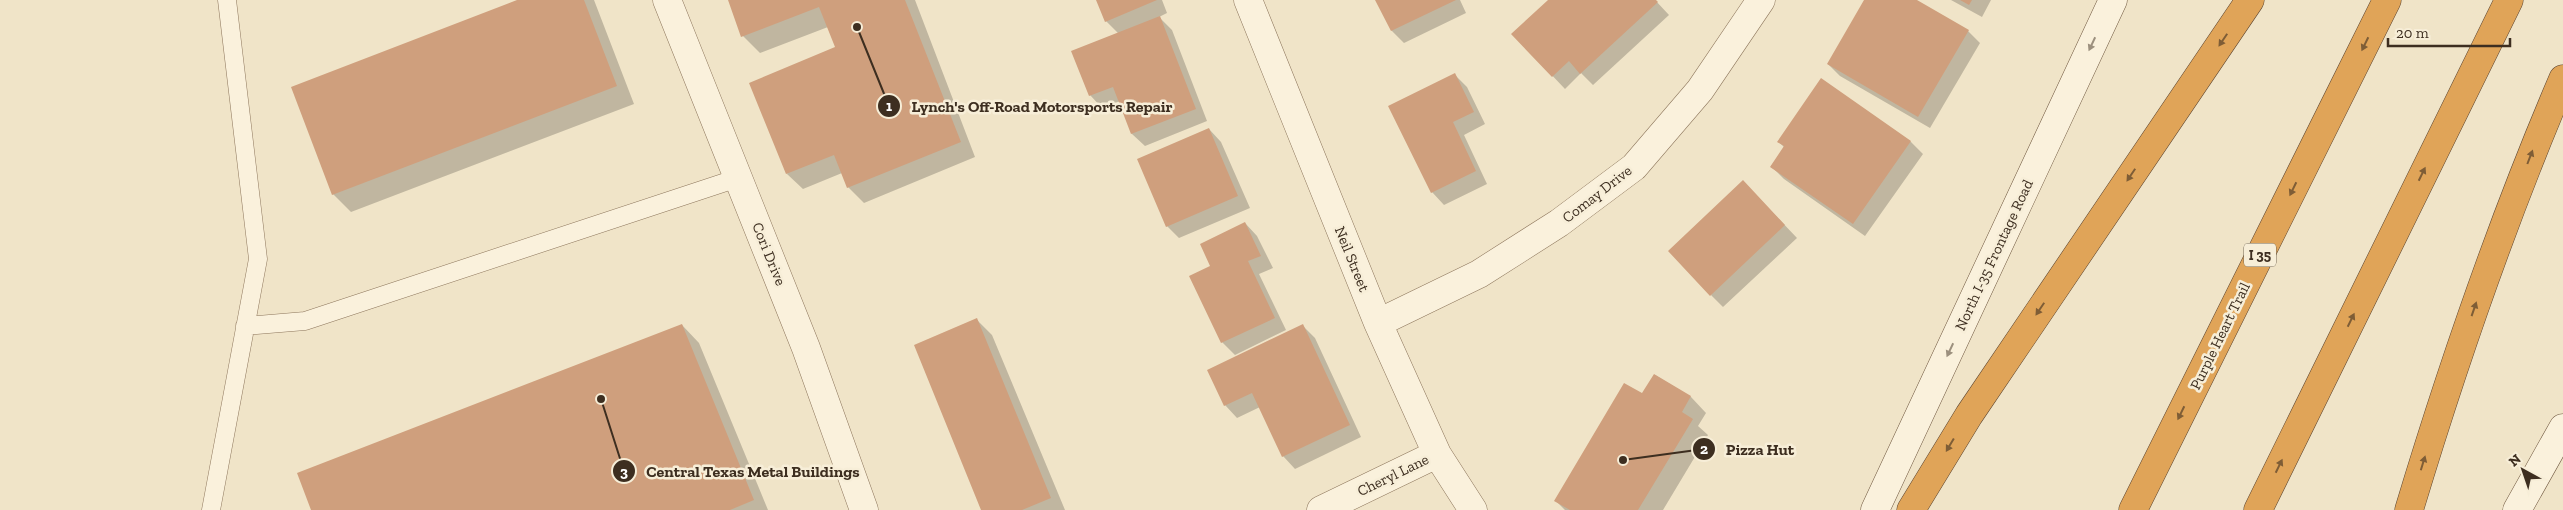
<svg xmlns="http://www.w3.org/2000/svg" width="2563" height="510" font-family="'Zilla Slab',serif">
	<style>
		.shadow { fill: #0003 }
		.building { fill: #cf9f7d }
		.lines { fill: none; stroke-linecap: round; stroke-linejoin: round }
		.service-casing { stroke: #8d765c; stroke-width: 19 }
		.minor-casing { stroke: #8d765c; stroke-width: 29 }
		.secondary-casing { stroke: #6f573f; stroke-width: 29 }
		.motorway-casing { stroke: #5b4430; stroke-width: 29 }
		.service { stroke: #faf1dc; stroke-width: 18 }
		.minor { stroke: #faf1dc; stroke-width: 28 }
		.secondary { stroke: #faf1dc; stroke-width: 28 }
		.motorway { stroke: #e0a458; stroke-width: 28 }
		.oneway { fill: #7e5d36 }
		.oneway2 { fill: #9c907e }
		.labels { text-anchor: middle; stroke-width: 5; stroke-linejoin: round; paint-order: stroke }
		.shield { fill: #f7eed8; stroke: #756857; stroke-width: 1 }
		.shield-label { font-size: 14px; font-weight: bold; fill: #3d2e20 }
		.street-label { font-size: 15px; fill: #3d2e20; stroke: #f7eed8 }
		.leader { fill: none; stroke: #3d2e20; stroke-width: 2 }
		.callout-dot { fill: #3d2e20; stroke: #f7eed8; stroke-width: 2 }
		.mark-label { font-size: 15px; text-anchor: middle; font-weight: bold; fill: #fff }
		.callout-label { font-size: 16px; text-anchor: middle; font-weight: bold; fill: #3d2e20; stroke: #f7eed8; stroke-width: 5; stroke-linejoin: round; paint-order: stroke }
	</style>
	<rect width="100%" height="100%" fill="#f0e4c8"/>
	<path class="shadow" d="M521 0H594L634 104 351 212 333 194Z
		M729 0H915L975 157 864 203 848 187 842 173 803 189 787 174 838 49 828 27 760 53 743 36Z
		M1097 0H1162L1167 13 1159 17 1172 30 1207 121 1145 146 1132 134 1120 101 1102 108 1090 95 1119 34 1106 21Z
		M1377 0H1460L1466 13 1404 43 1392 31Z
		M1550 0H1655L1669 15 1593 85 1581 73 1565 89 1513 34Z
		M1865 0H1915L1968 31 1980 43 1930 128 1840 76 1828 64Z
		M1951 0H1991L1982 17Z
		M1455 75 1467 87 1485 124 1464 135 1487 184 1444 205 1432 192Z
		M1821 80 1911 142 1923 154 1865 236 1784 179 1771 166 1785 148 1779 142Z
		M1209 129 1221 142 1250 208 1179 238 1167 226Z
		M1755 194 1797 238 1723 307 1711 295Z
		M1245 223 1257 236 1273 268 1259 274 1286 330 1235 355 1222 342 1191 276 1212 266Z
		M977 320 992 335 1065 510H983Z
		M682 325 699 343 768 510H312Z
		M1303 326 1315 338 1361 437 1295 469 1283 456 1260 407 1237 418 1225 405Z
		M1655 375 1691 397 1706 413 1698 426 1708 435 1663 510H1565L1556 501 1643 395Z"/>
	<path class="building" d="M517 0H584L617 86 332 195 291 87Z
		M728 0H905L961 142 847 188 834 155 786 174 749 83 835 47 819 7 741 37Z
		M1096 0H1157L1105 22Z
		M1375 0H1456L1391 31Z
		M1548 0H1656L1658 2 1580 74 1569 61 1552 77 1511 34Z
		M1864 0H1917L1969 30 1918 117 1827 64Z
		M1960 0H1972L1969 5Z
		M1160 16 1196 109 1131 134 1113 87 1089 96 1071 51Z
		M1455 73 1474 112 1453 122 1476 171 1431 193 1388 106Z
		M1821 78 1911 141 1853 224 1770 167 1784 146 1777 142Z
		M1209 128 1238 196 1166 227 1137 159Z
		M1743 180 1785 225 1710 296 1668 251Z
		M1245 222 1261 256 1248 261 1275 318 1221 343 1189 276 1210 266 1200 244Z
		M977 318 1051 498 1022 510H981L914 345Z
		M682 324 754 500 730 510H311L297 473Z
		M1303 324 1350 425 1282 457 1252 393 1224 406 1207 370Z
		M1654 374 1691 396 1682 412 1693 419 1638 510H1570L1554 501 1624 383 1642 393Z"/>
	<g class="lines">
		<defs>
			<path id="service" d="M245 326 305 321 738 178
				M211 510 258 259 227 0"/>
			<path id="minor" d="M667 0 806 348 864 510
				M1248 0 1378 323 1437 454 1473 510
				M1378 323 1479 274 1559 223 1634 167 1700 90 1761 0
				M1321 510 1437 454"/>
			<path id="secondary" d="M1875 510 2113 0
				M2517 510 2563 428"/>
			<path id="motorway" d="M1911 510 1969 415 2250 0
				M2133 510 2387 0
				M2258 510 2509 0
				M2409 510C2453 364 2503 219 2563 79"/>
		</defs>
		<use href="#service" class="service-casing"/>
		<use href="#minor" class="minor-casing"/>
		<use href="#secondary" class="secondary-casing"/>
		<use href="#motorway" class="motorway-casing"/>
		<use href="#service" class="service"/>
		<use href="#minor" class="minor"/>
		<use href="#secondary" class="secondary"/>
		<use href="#motorway" class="motorway"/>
	</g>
	<defs><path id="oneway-solid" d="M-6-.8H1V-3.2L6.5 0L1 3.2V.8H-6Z" transform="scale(1.25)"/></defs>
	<g class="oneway">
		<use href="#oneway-solid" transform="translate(2223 40) rotate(124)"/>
		<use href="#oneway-solid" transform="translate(2365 44) rotate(116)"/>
		<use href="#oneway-solid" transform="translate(2530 157) rotate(-69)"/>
		<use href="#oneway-solid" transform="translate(2422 174) rotate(-64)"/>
		<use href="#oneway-solid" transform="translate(2131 175) rotate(124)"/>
		<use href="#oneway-solid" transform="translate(2293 189) rotate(116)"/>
		<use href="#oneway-solid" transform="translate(2040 309) rotate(124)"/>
		<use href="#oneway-solid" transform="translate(2474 309) rotate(-71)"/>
		<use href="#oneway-solid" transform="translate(2351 320) rotate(-64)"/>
		<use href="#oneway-solid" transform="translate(2181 413) rotate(116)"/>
		<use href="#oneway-solid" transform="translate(1950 445) rotate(121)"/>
		<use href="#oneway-solid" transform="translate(2423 463) rotate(-73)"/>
		<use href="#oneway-solid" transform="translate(2279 466) rotate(-64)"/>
	</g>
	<g class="oneway2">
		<use href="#oneway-solid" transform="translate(2092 44) rotate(115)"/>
		<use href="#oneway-solid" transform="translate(1950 350) rotate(115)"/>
	</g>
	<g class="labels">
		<rect class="shield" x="2244" y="243.5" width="32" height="23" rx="4"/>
		<g class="shield-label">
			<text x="2260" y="260">I 35</text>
		</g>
		<g class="street-label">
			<text transform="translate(1597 194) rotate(-38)" y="5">Comay Drive</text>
			<text transform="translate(769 254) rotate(68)" y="5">Cori Drive</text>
			<text transform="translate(1994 255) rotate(-65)" y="5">North I-35 Frontage Road</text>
			<text transform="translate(1352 259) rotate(68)" y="5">Neil Street</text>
			<text transform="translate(2220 336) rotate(-64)" y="5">Purple Heart Trail</text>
			<text transform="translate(1393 475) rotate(-26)" y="5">Cheryl Lane</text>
		</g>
	</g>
	<path class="leader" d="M857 27L889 106M1623 460L1704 449M601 399L624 471"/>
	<g class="callout-dot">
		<circle cx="857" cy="27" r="5"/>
		<circle cx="1623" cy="460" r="5"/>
		<circle cx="601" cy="399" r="5"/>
		<circle cx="889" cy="106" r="12"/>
		<circle cx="1704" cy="449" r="12"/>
		<circle cx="624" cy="471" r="12"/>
	</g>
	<g class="mark-label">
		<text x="889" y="111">1</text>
		<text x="1704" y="454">2</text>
		<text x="624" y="477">3</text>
	</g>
	<g class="callout-label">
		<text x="1042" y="112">Lynch's Off-Road Motorsports Repair</text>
		<text x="1760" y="455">Pizza Hut</text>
		<text x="753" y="477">Central Texas Metal Buildings</text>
	</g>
	<g transform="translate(2523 470) rotate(320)" stroke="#f7eed8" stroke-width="4" paint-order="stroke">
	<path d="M0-4L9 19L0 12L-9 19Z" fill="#3d2e20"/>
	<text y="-8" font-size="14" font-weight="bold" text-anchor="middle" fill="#3d2e20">N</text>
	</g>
	<path d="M2388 38v8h122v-8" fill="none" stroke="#3d2e20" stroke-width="2.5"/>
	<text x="2396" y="38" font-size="15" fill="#3d2e20" stroke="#f7eed8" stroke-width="4" paint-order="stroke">20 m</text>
</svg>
